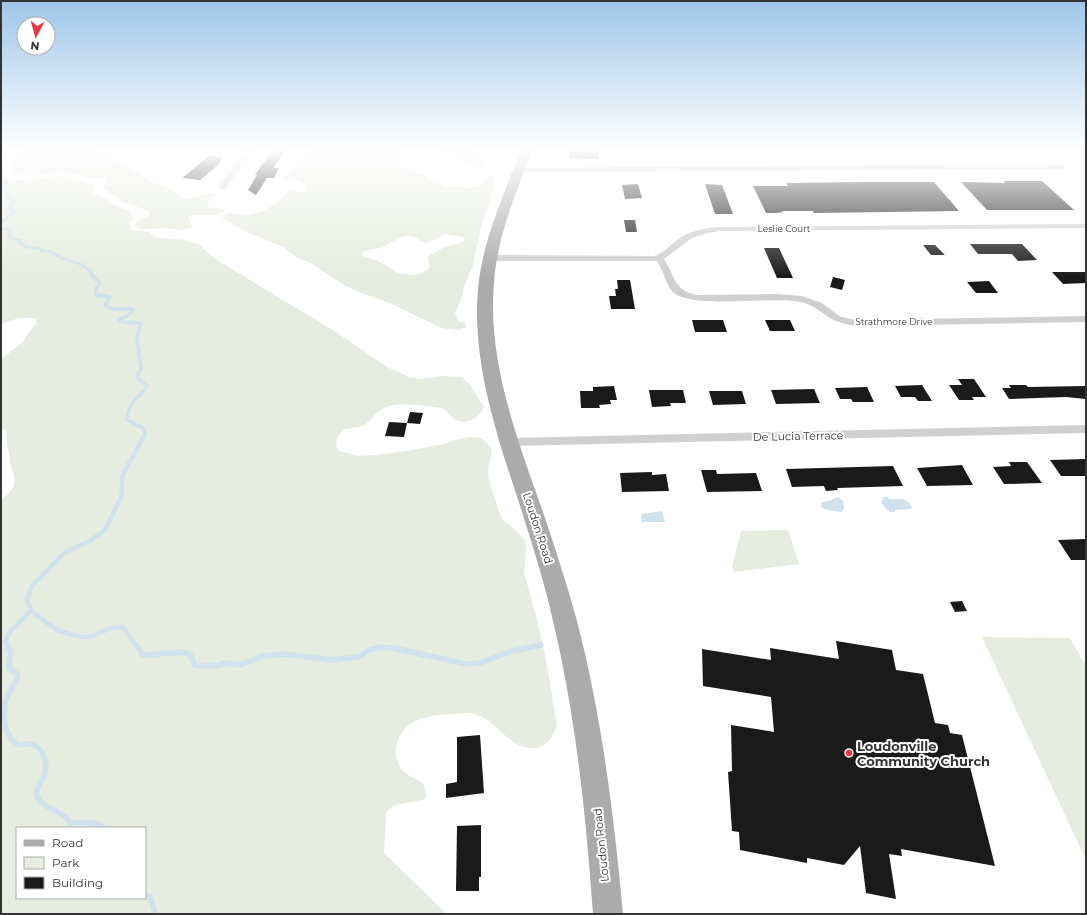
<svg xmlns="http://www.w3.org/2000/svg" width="1087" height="915" font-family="Montserrat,sans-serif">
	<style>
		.green { fill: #e6ecdf; fill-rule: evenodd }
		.water { fill: #cfe2ee }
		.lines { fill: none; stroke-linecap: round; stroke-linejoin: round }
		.stream-far3 { stroke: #cfe2ee; stroke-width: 2.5 }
		.stream-far2 { stroke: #cfe2ee; stroke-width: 3.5 }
		.stream-far1 { stroke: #cfe2ee; stroke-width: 4.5 }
		.stream { stroke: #cfe2ee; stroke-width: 5.5 }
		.building { fill: #1a1a1a }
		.minor { fill: #d0d0d0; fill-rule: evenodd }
		.primary { fill: #ababab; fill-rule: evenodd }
		.poi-dot { fill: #e63946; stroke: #fff; stroke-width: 1.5 }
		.labels { text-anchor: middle; stroke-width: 4; stroke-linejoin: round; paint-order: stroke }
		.far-street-label { font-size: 9px; fill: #333; stroke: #fff }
		.street-label { font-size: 11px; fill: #333; stroke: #fff }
		.near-poi-label { font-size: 13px; font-weight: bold; fill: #333; stroke: #fff; text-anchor: start }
	</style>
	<rect width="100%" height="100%" fill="#fff"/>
	<path class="green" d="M23 149H98L119 163 153 182 173 190 183 199H189L205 194H218L209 199 207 207 225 210V211C220 217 198 214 188 216L192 227C183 233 174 228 163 228 153 228 144 232 135 226L137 222 150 215 148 211 121 201 111 193 103 189 106 181 105 178C97 177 90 178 83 176 74 175 67 171 58 172 39 173 32 181 13 170L12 161Z
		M313 149H406C400 151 397 157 396 163L399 166 426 176 445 186 474 188 481 184 491 175 494 176V185L480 231 473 266 464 286 462 297 455 314 459 322 465 323 466 327 459 330 441 328 390 303 356 291 341 283 311 263 296 257 283 247 244 231 222 217 229 213C233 213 237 214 242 215 261 216 278 203 290 191L303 192 306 189 305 185 297 181 282 180V178L299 165V159ZM444 234 463 237 465 239 463 242 443 248 427 257 430 265 429 268 426 271 419 274 411 275 398 273 378 261 362 256 363 252 368 250 381 248 401 237 408 236 414 237 427 244Z
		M431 149H469L485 160 487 164 483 167H477L447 153Z
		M1 176C20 186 43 175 63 176 73 177 83 182 93 185L94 194 110 201 115 206 130 211 133 219 129 224 131 230 149 232 154 237 185 240 198 244 217 260 336 332 387 367 412 378 422 379 444 376 462 377 470 385 484 407C480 418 463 428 452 417 448 414 447 411 442 408 427 406 408 403 393 405 379 407 375 416 366 424 357 431 344 423 337 439 336 444 336 447 339 451L359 456 375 455 407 451 444 444 458 439 471 437 481 438 487 443 492 449 488 472 491 487 500 514 503 520 513 528 525 540 526 551 524 573 536 615 547 665 557 725C554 736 546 748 533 748 508 749 497 719 474 714 466 712 457 714 449 714 428 716 404 719 397 743 394 750 396 762 401 769 406 775 418 780 424 784L426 796 424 800C411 803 393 802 386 813L384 853 447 914H1V500C8 495 17 486 14 477 14 473 12 471 11 468 10 455 6 443 6 430L1 429V359L24 341C26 334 33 329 37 322L35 318H19L1 324ZM17 828H145V898H17Z
		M788 530 799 564 734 572 732 567 741 531Z
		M982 637 1070 638 1086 666V860Z"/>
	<path class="water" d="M838 497 843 501 844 509 842 512 827 510 821 507V502L829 501Z
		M882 497H888L889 499C899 499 906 496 912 507L910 509 895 510V512H890L885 508 881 502 883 499Z
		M662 511 665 522H642L641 514Z"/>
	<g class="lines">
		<path class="stream-far3" d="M1 166 6 182 3 186 9 199 14 202 9 208 15 211 1 223
			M1 228 11 230 9 237 15 240H20L19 243 25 245 24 247 41 249V251C50 250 54 254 62 258 74 263 86 263 93 275"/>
		<path class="stream-far2" d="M92 274 96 280 100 282 96 291 97 295 110 297 105 305C113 313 123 307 133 309L130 314 119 320 123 322 140 323 137 339 141 369 138 372V379L147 386C138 401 129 399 127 420L143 428 145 433 143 437"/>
		<path class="stream-far1" d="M7 646 5 642 11 631 31 610
			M136 646 123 627 111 628 93 636 85 637 72 635 57 630 35 614 29 606 27 599 32 586 64 553 91 540 105 530 122 495V476L144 436
			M538 646 541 645"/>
		<path class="stream" d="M7 645 11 651 9 668 18 675C16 684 9 692 6 700 1 714 5 739 19 745 23 745 27 743 31 744 43 746 48 764 45 773 42 782 35 787 37 797 48 813 60 807 70 823H95L104 828
			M136 645 143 655C155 657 183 647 191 656 193 658 193 662 194 665L196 666H215L225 663 240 665 263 656 283 654 331 660 341 659 361 656 367 651 380 647 393 648 467 664 480 663 509 652 541 645
			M145 895 151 898 155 914"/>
	</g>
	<path class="building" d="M569 149H599L598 159 569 158Z
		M272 151H285L273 168H279L274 178H267L256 195 248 190 257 175H255Z
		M210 155 222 158 218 165 200 180 182 178Z
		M1004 181H1042L1074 210H987L961 182 1005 183Z
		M867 182H934L959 211 814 213 813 211H782L783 212 777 213H766L753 186H788L786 183Z
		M638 184 642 198 625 199 622 185Z
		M705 184 722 185 733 214H715Z
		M624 220H635L637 232H626Z
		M970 244H1022L1037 260 1018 261 1012 254H978Z
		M923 245H935L945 255H931Z
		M764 248H779L793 278H777Z
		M1052 272H1086V283L1063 284Z
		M833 277 845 280 842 290 830 287Z
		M617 280H630L635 309H611L609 296H616L615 289H618Z
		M989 281 998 293H976L967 282Z
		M692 320H723L727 332H695Z
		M765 320H790L795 331H770Z
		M958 379H974L986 397H972L974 400H959L949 385H962Z
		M922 385 932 401H918L915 397H901L895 386Z
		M1009 385H1026L1028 387 1086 386V399L1066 397 1009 399 1002 388H1011Z
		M614 386 617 400H610L611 404 599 405 600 408H581L580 391H593V387Z
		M867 387 874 402H853L851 399H840L835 388Z
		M814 389 820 403 776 404 771 390Z
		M649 390H683L686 403H670L671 406 652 407Z
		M709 391H742L746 404 713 405Z
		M410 412 423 413 420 424 407 423Z
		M389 422 407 423 404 437 385 436Z
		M1086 459V476H1061L1050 460Z
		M1009 462H1027L1042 483 1004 484 993 467 1011 466Z
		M962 465 973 485 927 486 917 468Z
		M893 466 903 486 837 488 838 490 826 491 824 486 792 487 786 469Z
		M701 470H716L717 474 756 473 762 491 707 492Z
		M652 472V475L666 474 669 491 622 492 620 473Z
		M1086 539V560H1071L1058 540Z
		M962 601 967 611 955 612 950 602Z
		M836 641 892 650 896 670 923 674 935 723 948 725 950 733 962 735 995 866 901 849 902 856 889 854 896 899 866 893 860 846 844 865 807 858V863L740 850 739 832 732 831 728 772 732 771 731 725 774 732 771 697 703 686 702 649 771 660 770 648 839 659Z
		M480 735 484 793 446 798V784L457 782V737Z
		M481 825V877H479V891H456L457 826Z"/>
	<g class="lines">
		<path class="minor" d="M247 149H254L225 189H219V185Z
			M1033 164 1062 165 1066 167 1062 169 520 172 516 170 520 168Z
			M1086 224V228L719 231 705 234 692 238 664 259C675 276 674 291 697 295L777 294 802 296 822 303 839 316 855 320 1086 316V322L855 326C848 324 838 323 832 319 821 313 813 304 800 302 772 296 688 310 672 291 665 282 663 270 657 261H490L486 258 490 255 654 256C664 253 669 246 677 240 689 231 704 228 719 227Z
			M1086 425V433L510 446 506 445 504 442 506 439 510 438Z"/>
		<path class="primary" d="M521 149H532C517 192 497 236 494 282 487 360 517 439 543 512 555 548 567 584 577 621 602 717 614 816 623 914H593C586 816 576 717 553 621 545 585 534 550 523 515 499 441 469 360 479 280 485 235 505 192 521 149Z"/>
	</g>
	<linearGradient id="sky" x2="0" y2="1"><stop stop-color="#9ec6ea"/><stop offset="0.54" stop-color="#fff"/><stop offset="1" stop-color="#fff" stop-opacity="0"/></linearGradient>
	<rect width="1087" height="277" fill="url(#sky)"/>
	<circle class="poi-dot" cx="849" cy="753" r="4"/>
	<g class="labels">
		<g class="far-street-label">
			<text x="784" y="232">Leslie Court</text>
			<text x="894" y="325">Strathmore Drive</text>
		</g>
		<g class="street-label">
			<text transform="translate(798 436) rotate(-1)" y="4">De Lucia Terrace</text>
			<text transform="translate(538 528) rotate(72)" y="4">Loudon Road</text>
			<text transform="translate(601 845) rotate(-96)" y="4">Loudon Road</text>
		</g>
		<g class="near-poi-label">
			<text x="857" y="751">Loudonville<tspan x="857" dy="15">Community Church</tspan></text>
		</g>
	</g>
	<rect width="1087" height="915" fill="none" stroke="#333333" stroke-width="4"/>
	<rect x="16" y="827" width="130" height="72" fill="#ffffff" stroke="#adadad"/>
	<rect x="24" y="840" width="20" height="6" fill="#ababab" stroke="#adadad"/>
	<text x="52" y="847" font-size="12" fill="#333333">Road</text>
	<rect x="24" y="857" width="20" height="12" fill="#e6ecdf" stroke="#adadad"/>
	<text x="52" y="867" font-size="12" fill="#333333">Park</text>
	<rect x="24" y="877" width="20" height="12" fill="#1a1a1a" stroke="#adadad"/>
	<text x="52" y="887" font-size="12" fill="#333333">Building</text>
	<g transform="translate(36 36) rotate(186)"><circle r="19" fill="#ffffff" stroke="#adadad"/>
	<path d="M0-3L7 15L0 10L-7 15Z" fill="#e63946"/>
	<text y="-6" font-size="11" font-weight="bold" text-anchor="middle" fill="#333333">N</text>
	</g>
</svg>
